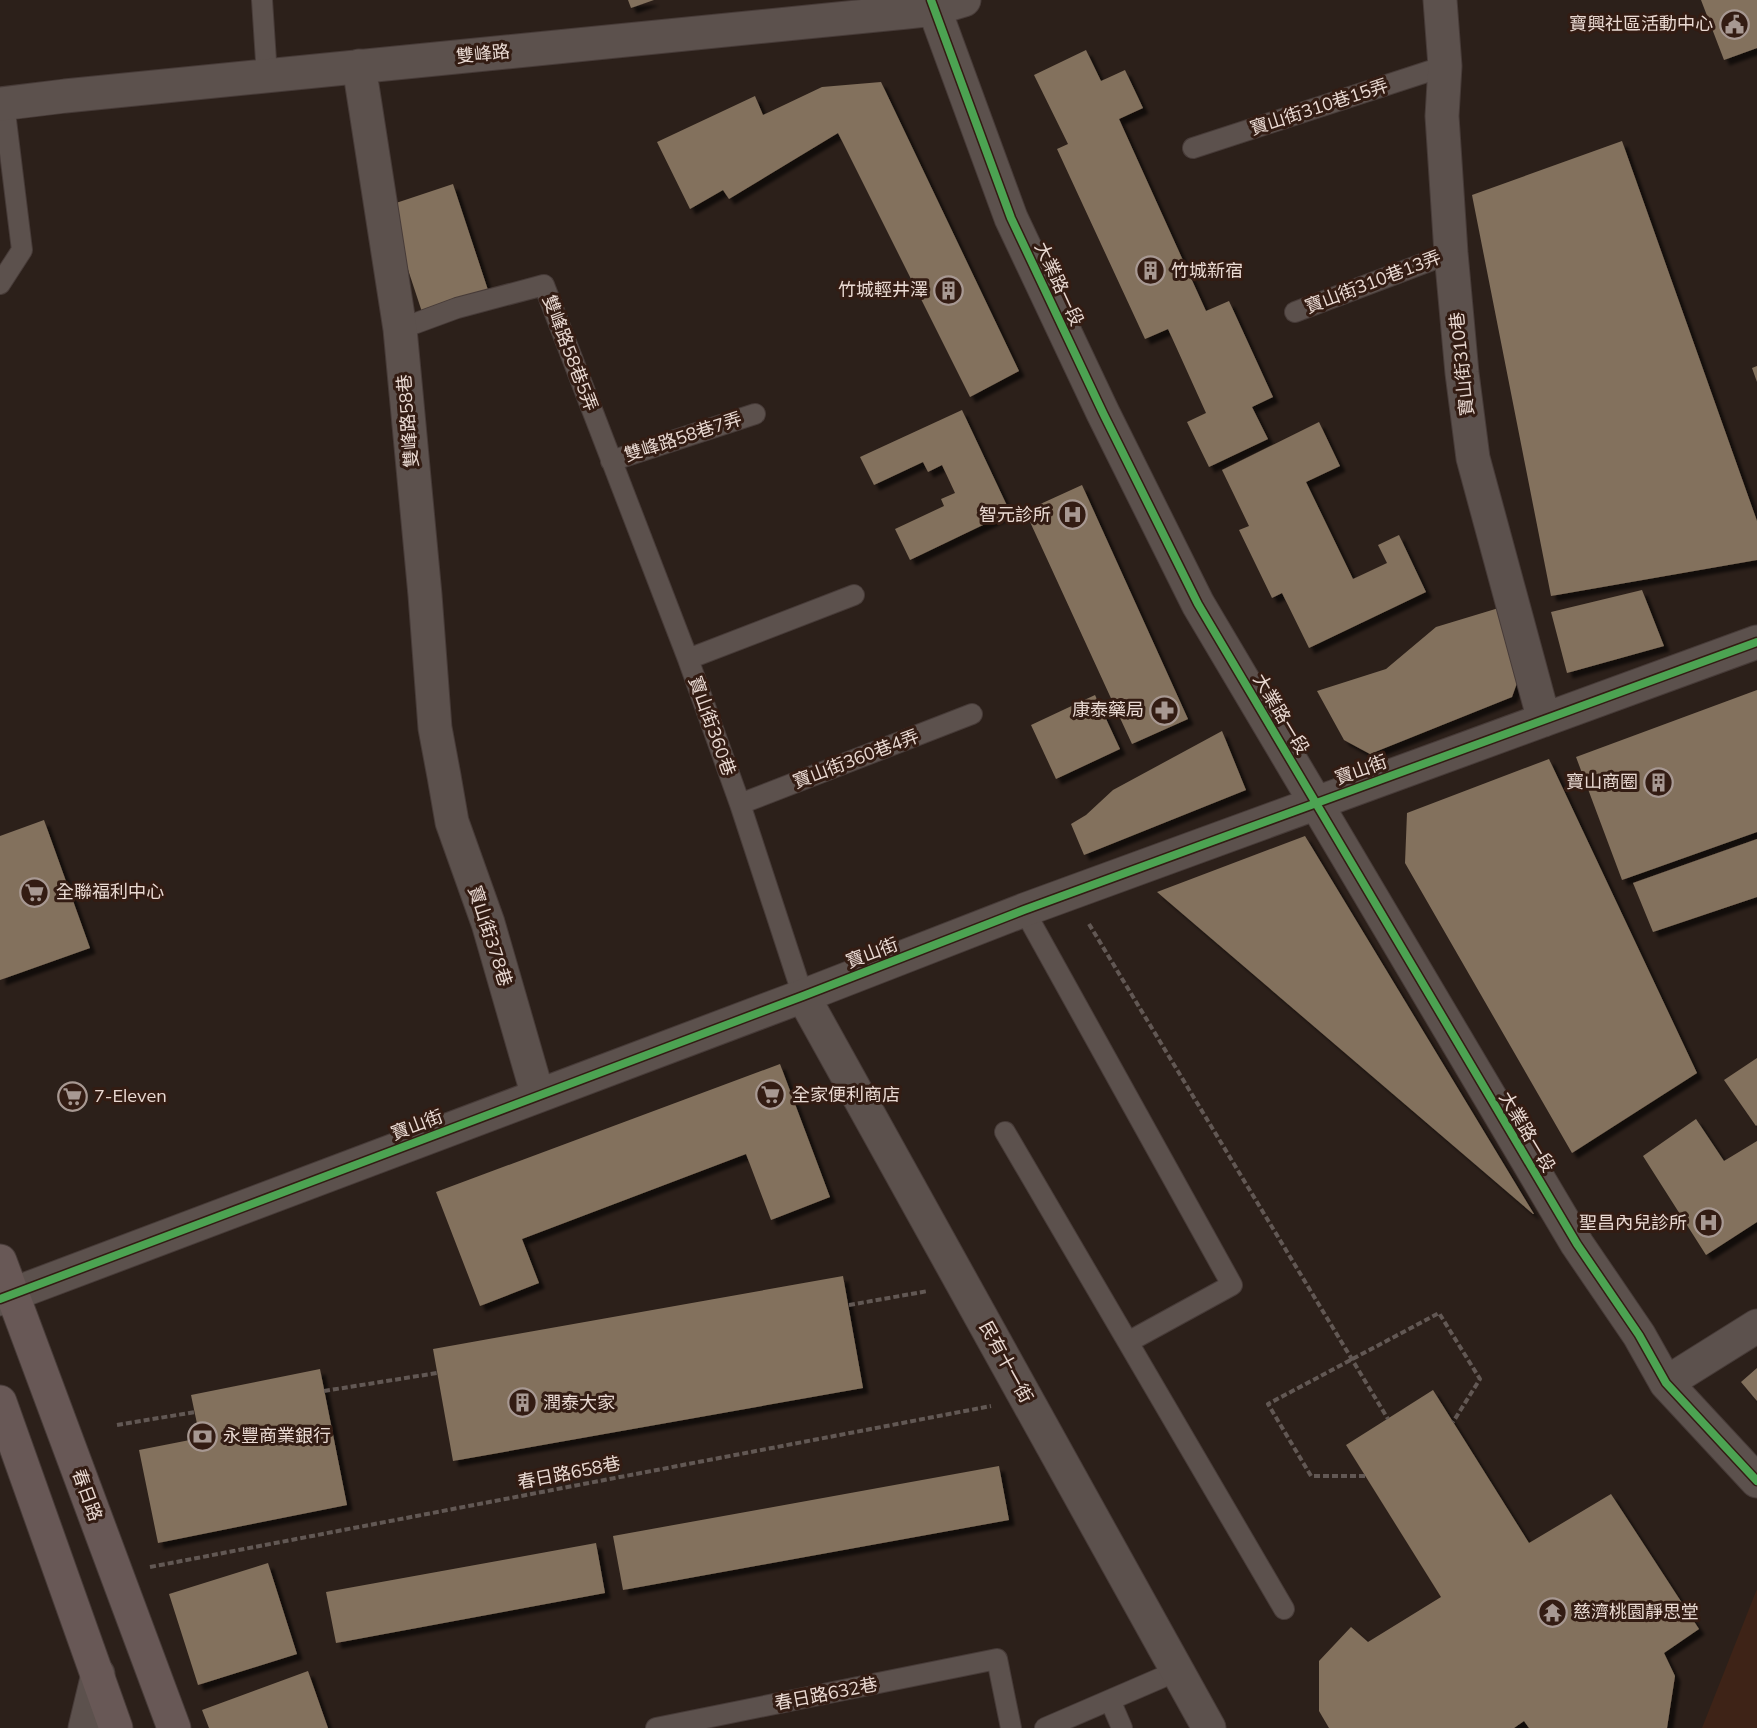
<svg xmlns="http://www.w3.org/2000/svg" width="1757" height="1728" font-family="Mulish,'Noto Sans TC',sans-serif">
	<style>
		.built { fill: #3e2317 }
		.building { fill: #83715d; filter: url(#shadow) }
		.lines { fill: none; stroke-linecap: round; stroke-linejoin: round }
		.lane-casing { stroke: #473b38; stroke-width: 22 }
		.street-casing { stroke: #473b38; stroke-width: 35 }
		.secondary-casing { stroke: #473b38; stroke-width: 35 }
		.primary-casing { stroke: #473b38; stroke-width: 35 }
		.path { stroke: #625854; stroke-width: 4; stroke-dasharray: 6 3; stroke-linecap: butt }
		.lane { stroke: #5c514d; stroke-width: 20 }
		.street { stroke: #5c514d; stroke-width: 33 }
		.secondary { stroke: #5c514d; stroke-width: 33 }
		.primary { stroke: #685856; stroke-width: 33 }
		.cycleway-casing { stroke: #331c13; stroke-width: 11 }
		.cycleway { stroke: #4ca352; stroke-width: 8 }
		.labels { text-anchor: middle; stroke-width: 6; stroke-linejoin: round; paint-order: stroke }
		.poi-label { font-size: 18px; fill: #e9d9d2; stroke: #331c13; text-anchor: start }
		.street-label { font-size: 18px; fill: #e9d9d2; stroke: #331c13 }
	</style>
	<defs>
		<filter id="shadow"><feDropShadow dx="5.5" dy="5.5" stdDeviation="1.5" flood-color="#0009"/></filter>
	</defs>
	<rect width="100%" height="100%" fill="#2c201a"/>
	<path class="built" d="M1757 1589V1728H1702Z"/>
	<path class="building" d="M628 0H654L631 8Z
		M1701 0H1757V48L1724 60Z
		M1086 50 1101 81 1125 70 1143 108 1119 119 1181 256 1206 311 1229 301 1273 397 1252 407 1268 439 1209 467 1187 422 1206 413 1168 329 1145 339 1057 149 1068 144 1034 75Z
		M881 82 1019 371 970 397 838 133 729 199 723 190 690 209 657 142 755 96 763 115 822 87Z
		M1622 141 1757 521V560L1551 596 1472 195Z
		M453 184 488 290 422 312 387 206Z
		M1757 366V382L1752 368Z
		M962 410 1010 512 910 560 895 529 944 506 941 499 955 493 942 465 928 472 923 462 874 485 860 457Z
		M1319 422 1340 466 1306 482 1353 579 1387 563 1378 545 1399 535 1426 592 1309 648 1282 593 1272 598 1239 530 1249 526 1222 470Z
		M1082 485 1188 719 1132 744 1025 511Z
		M1642 590 1664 646 1567 673 1551 612Z
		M1502 607 1522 669 1512 697 1370 754 1344 740 1317 691 1386 669 1436 627Z
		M1757 690V832L1622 880 1576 757Z
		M1095 695 1120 749 1056 779 1031 725Z
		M1222 731 1246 790 1084 855 1071 824 1086 815 1113 790Z
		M1549 759 1697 1073 1572 1153 1405 863 1407 813Z
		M44 820 90 948 0 980V836Z
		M1305 836 1534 1214H1533L1157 892Z
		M1757 839V897L1653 932 1633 883Z
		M1757 1058V1125L1756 1126 1724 1080Z
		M780 1064 830 1197 771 1220 746 1154 522 1239 539 1283 480 1306 436 1192Z
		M1696 1119 1724 1161 1757 1141V1222L1706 1255 1643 1156Z
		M843 1276 863 1388 453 1461 433 1349Z
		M1757 1368V1401L1741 1382Z
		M320 1369 347 1505 158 1543 139 1450 200 1438 191 1395Z
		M1433 1390 1529 1543 1611 1494 1699 1629 1664 1653 1675 1676 1667 1728H1529L1524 1721 1514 1728H1329L1319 1711V1661L1351 1627 1368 1642 1441 1597 1346 1445Z
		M999 1466 1009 1520 623 1590 613 1536Z
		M596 1543 605 1593 336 1643 326 1592Z
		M268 1563 297 1654 198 1685 169 1594Z
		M308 1671 328 1728H209L202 1710Z"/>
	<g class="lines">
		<defs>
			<path id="lane" d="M262 0 267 76
				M1193 148 1445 66
				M0 284 22 250 4 104
				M1295 312 1451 253
				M400 329 457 308 544 285 688 659 740 804 803 996
				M611 461 755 414
				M688 659 854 595
				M740 804 972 714
				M1024 910 1232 1285 1128 1342
				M1005 1132 1284 1609
				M1110 1700 1122 1728
				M656 1728 997 1659 1011 1728
				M1045 1728 1177 1671"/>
			<path id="street" d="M931 0 1011 218 1103 413 1198 604 1577 1244 1639 1335 1666 1383 1757 1481
				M1440 0 1445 66 1442 116 1451 253 1462 373 1473 458 1544 720
				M359 66 400 329 425 595 435 728 444 776 452 822 488 923 538 1096
				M0 104 65 96 907 12 934 9 964 0
				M803 996 1209 1728
				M0 1299 803 996 1024 910 1757 642
				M1666 1383 1757 1326"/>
			<path id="secondary" d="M85 1728 98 1674"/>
			<path id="primary" d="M0 1261 174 1728
				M0 1402 116 1728"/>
		</defs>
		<use href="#lane" class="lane-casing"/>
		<use href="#street" class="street-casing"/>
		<use href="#secondary" class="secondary-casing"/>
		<use href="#primary" class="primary-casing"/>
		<path class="path" d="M1089 924 1388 1419
			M849 1305 928 1291
			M324 1391 437 1373
			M117 1425 195 1412
			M1365 1476H1311L1268 1404 1439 1313 1480 1379 1453 1422
			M150 1567 991 1406"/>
		<use href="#lane" class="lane"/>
		<use href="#street" class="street"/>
		<use href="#secondary" class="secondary"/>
		<use href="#primary" class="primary"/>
		<defs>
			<path id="cycleway" d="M931 0 1011 218 1103 413 1198 604 1577 1244 1639 1335 1666 1383 1757 1481
				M0 1299 803 996 1024 910 1757 642"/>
		</defs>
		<use href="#cycleway" class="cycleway-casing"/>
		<use href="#cycleway" class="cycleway"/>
	</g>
	<defs>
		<symbol id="civic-ring" viewBox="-11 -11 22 22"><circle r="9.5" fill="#331c13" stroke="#a79892" stroke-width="1.5"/><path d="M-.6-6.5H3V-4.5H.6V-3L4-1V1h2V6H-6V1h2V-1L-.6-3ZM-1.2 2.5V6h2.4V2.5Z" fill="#a79892"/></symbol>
		<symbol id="building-ring" viewBox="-11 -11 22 22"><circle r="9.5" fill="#331c13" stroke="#a79892" stroke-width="1.5"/><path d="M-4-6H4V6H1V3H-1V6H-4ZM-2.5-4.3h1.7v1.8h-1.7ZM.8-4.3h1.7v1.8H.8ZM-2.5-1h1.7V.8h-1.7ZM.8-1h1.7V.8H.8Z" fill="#a79892"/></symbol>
		<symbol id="hospital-ring" viewBox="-11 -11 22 22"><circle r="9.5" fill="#331c13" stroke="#a79892" stroke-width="1.5"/><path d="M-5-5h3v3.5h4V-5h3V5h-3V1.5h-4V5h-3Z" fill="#a79892"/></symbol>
		<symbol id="pharmacy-ring" viewBox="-11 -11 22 22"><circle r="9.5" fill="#331c13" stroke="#a79892" stroke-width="1.5"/><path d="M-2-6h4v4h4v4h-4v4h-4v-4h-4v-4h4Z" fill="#a79892"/></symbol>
		<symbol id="supermarket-ring" viewBox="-11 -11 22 22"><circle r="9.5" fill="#331c13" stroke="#a79892" stroke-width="1.5"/><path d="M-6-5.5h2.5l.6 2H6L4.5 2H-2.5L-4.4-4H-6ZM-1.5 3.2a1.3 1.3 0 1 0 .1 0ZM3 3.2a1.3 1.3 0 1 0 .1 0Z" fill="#a79892"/></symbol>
		<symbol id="bank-ring" viewBox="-11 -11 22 22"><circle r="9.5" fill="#331c13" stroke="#a79892" stroke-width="1.5"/><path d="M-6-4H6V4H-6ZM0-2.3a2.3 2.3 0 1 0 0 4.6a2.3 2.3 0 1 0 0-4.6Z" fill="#a79892"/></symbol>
		<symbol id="temple-ring" viewBox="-11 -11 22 22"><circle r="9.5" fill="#331c13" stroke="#a79892" stroke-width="1.5"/><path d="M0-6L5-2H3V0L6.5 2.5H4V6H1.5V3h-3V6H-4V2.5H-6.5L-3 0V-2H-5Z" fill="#a79892"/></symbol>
	</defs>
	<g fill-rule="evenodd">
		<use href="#civic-ring" x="1718" y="8" width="33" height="33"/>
		<use href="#building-ring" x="1134" y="254" width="33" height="33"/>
		<use href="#building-ring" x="932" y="274" width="33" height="33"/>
		<use href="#hospital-ring" x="1056" y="498" width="33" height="33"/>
		<use href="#pharmacy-ring" x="1148" y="694" width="33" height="33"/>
		<use href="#building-ring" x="1642" y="766" width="33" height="33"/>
		<use href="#supermarket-ring" x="18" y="876" width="33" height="33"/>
		<use href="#supermarket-ring" x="754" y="1078" width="33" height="33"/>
		<use href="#supermarket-ring" x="56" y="1080" width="33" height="33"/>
		<use href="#hospital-ring" x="1692" y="1206" width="33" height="33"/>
		<use href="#building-ring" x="506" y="1386" width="33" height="33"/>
		<use href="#bank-ring" x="186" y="1420" width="33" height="33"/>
		<use href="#temple-ring" x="1536" y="1596" width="33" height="33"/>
	</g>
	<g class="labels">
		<g class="poi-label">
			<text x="1713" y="30" text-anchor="end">寶興社區活動中心</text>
			<text x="1171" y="277">竹城新宿</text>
			<text x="928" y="296" text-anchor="end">竹城輕井澤</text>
			<text x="1051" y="521" text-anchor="end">智元診所</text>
			<text x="1144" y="716" text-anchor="end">康泰藥局</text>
			<text x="1638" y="788" text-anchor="end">寶山商圈</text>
			<text x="56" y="898">全聯福利中心</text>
			<text x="792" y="1101">全家便利商店</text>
			<text x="94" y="1102">7-Eleven</text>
			<text x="1687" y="1229" text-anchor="end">聖昌內兒診所</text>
			<text x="543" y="1409">潤泰大家</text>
			<text x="223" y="1442">永豐商業銀行</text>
			<text x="1573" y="1618">慈濟桃園靜思堂</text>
		</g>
		<g class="street-label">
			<text transform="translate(483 54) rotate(-6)" y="6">雙峰路</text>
			<text transform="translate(1319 107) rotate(-18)" y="6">寶山街310巷15弄</text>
			<text transform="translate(1373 282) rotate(-21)" y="6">寶山街310巷13弄</text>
			<text transform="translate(1059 284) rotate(65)" y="6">大業路一段</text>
			<text transform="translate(570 353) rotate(69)" y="6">雙峰路58巷5弄</text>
			<text transform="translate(1462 364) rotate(-96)" y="6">寶山街310巷</text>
			<text transform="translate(408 421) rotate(-95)" y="6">雙峰路58巷</text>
			<text transform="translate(683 437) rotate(-18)" y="6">雙峰路58巷7弄</text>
			<text transform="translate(1281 714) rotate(59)" y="6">大業路一段</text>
			<text transform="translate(712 726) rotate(70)" y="6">寶山街360巷</text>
			<text transform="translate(856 759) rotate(-21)" y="6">寶山街360巷4弄</text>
			<text transform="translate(1361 770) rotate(-20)" y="6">寶山街</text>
			<text transform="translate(490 936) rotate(72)" y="6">寶山街378巷</text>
			<text transform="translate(872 953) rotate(-21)" y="6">寶山街</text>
			<text transform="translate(417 1125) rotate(-21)" y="6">寶山街</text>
			<text transform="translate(1527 1132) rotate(59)" y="6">大業路一段</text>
			<text transform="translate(1006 1362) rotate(61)" y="6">民有十一街</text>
			<text transform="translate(569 1473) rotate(-11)" y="6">春日路658巷</text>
			<text transform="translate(87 1495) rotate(70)" y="6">春日路</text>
			<text transform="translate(826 1694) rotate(-11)" y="6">春日路632巷</text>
		</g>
	</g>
</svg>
